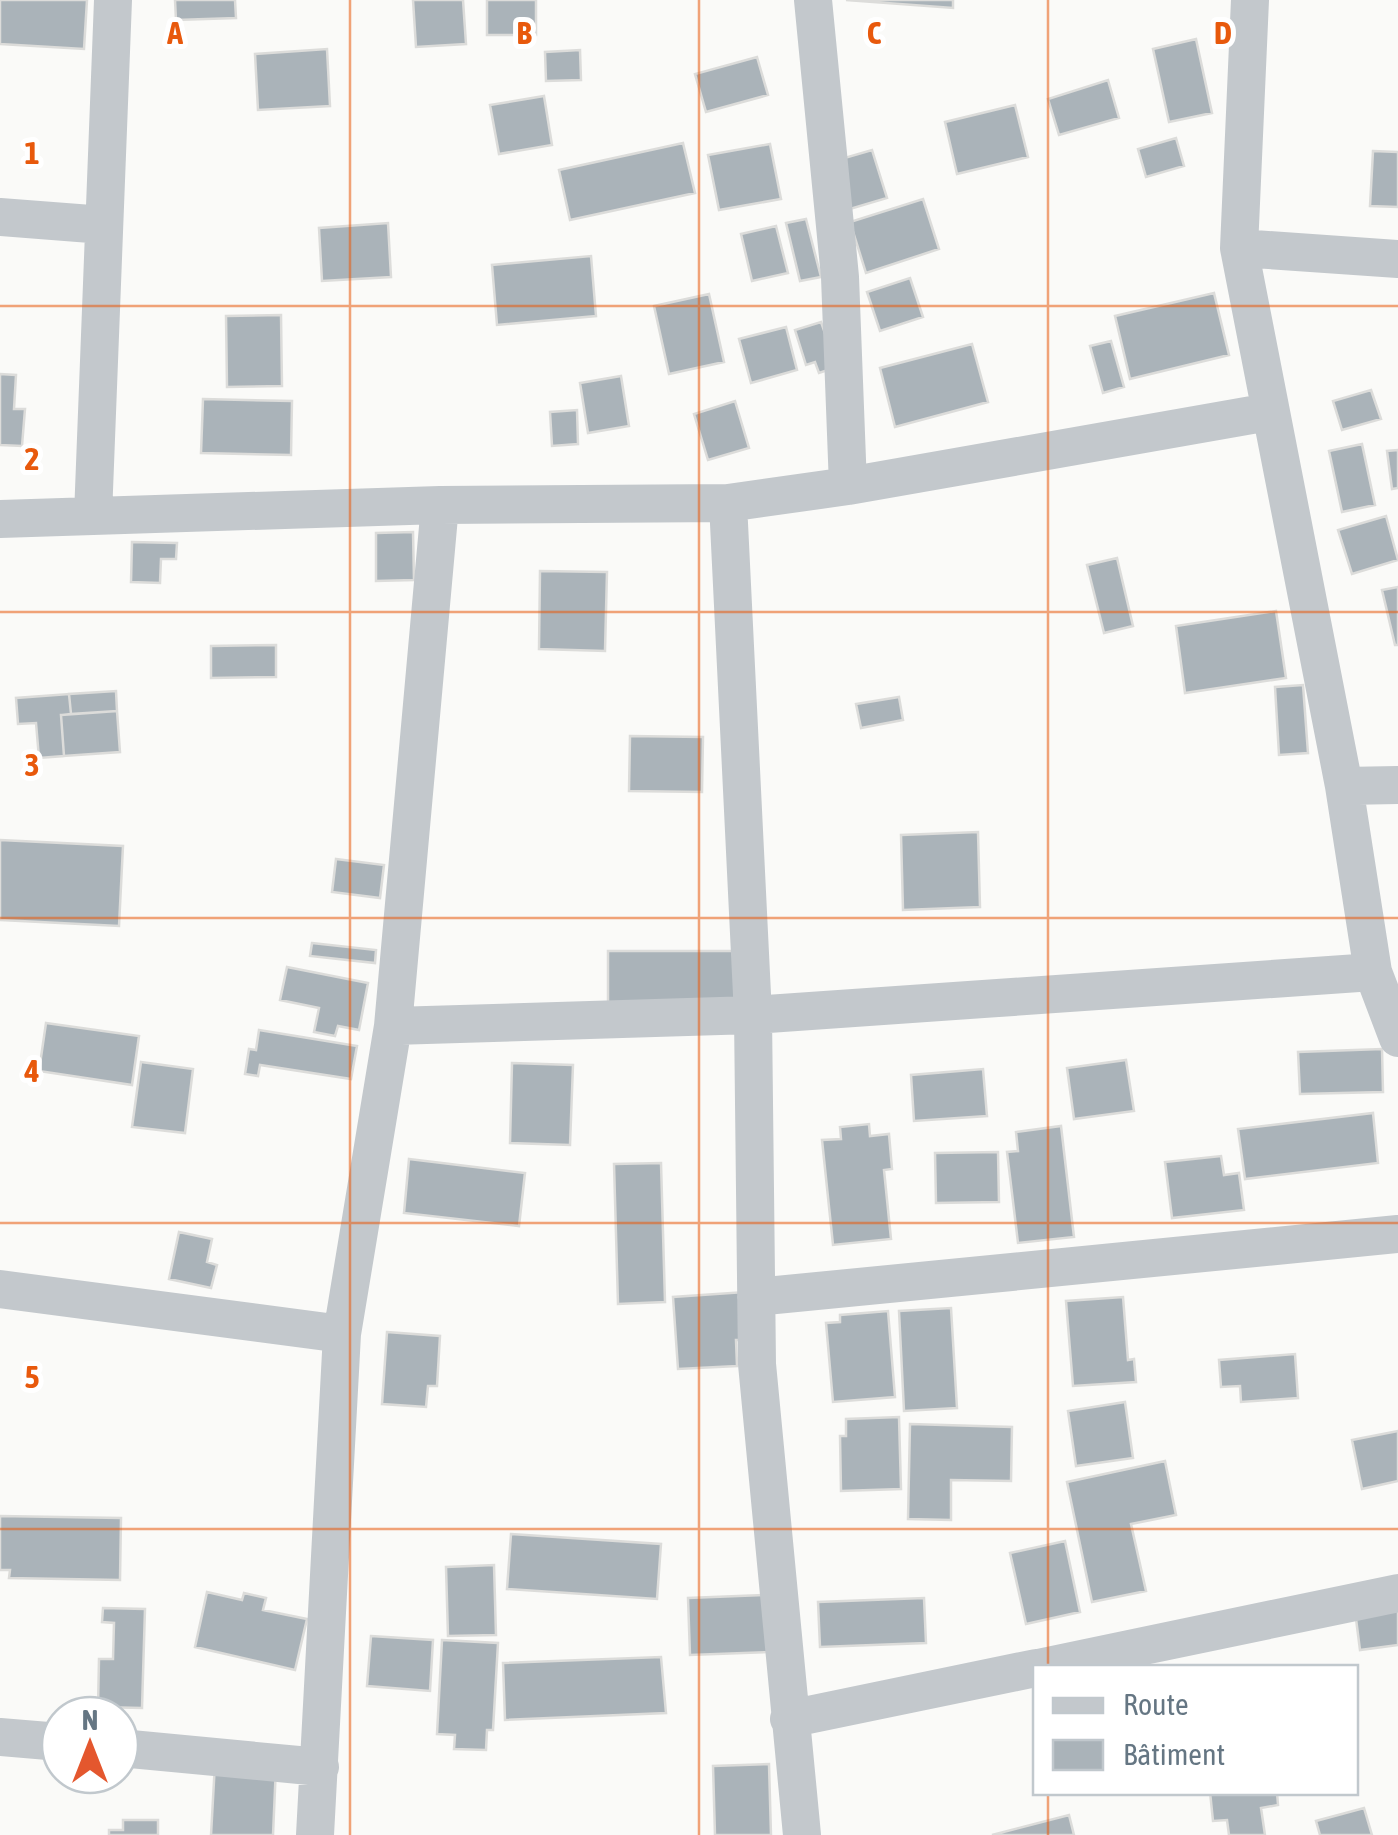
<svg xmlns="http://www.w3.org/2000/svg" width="1398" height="1835" font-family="'Asap Condensed',sans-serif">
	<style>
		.building { fill: #aab3b9; stroke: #dcdcda; stroke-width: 2.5 }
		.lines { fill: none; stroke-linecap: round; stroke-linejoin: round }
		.minor { stroke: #c3c8cc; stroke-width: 38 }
		.grid { fill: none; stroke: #e8590c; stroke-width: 2.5; stroke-opacity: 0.55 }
		.grid-label { font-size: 32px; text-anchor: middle; font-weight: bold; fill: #e8590c; stroke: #fff; stroke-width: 10; stroke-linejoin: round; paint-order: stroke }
	</style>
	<rect width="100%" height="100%" fill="#fafaf8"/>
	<path class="building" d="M0 0H87L84 49 0 44Z
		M175 0H235L236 18 176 20Z
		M413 0H463L466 44 416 47Z
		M487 0H536V35H487Z
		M846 0H953V8Z
		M1196 39 1212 113 1169 122 1153 49Z
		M327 49 330 106 258 110 255 54Z
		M580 50 581 80 546 81 545 52Z
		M757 57 768 95 706 112 695 74Z
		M1108 80 1119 118 1059 135 1048 99Z
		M544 96 552 145 499 154 490 105Z
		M1015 105 1028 157 957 174 945 122Z
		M1176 138 1184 166 1146 177 1138 149Z
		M683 143 695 193 570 220 559 170Z
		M770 144 781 199 719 210 708 155Z
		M872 150 887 198 850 209 834 161Z
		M1373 151 1398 152V207L1370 206Z
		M923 199 939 249 866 273 850 222Z
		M806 219 821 277 800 281 786 223Z
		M388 223 391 277 322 281 319 228Z
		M776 226 788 273 752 281 741 234Z
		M591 256 596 316 497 325 492 265Z
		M910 278 923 317 880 331 867 292Z
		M1214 293 1229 355 1130 379 1115 316Z
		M709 294 724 362 669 374 654 306Z
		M281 315 282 386 227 387 226 316Z
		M821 322 837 367 819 373 815 362 806 365 795 330Z
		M786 327 797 370 751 383 739 339Z
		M1111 341 1124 387 1103 393 1090 346Z
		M972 344 988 402 895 427 880 368Z
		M0 374 16 375 14 409H25L22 446 0 445Z
		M621 376 629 426 588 433 580 383Z
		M1371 390 1381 419 1342 430 1333 401Z
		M203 399 292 401 291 455 201 453Z
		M735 401 749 448 708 460 694 414Z
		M577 410 578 444 552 446 550 412Z
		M1362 444 1375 505 1342 512 1329 451Z
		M1398 450V488L1392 489 1387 451Z
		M1386 516 1398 560 1352 574 1338 530Z
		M413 532 414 580 376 581V533Z
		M132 542 177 543 176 559H161L160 583 131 582Z
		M1117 558 1133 626 1104 633 1087 565Z
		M540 571 607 572 605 651 539 649Z
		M1398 587V645H1395L1382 590Z
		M1276 611 1286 678 1185 693 1176 626Z
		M276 645V677L211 678V646Z
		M1303 685 1308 753 1279 755 1275 687Z
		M116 691 117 711 71 714 69 694Z
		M69 694 71 714 61 715 64 756 39 758 36 723 18 724 16 698Z
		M899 697 903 720 861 728 856 704Z
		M117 711 120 752 64 756 61 715Z
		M630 736 703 737 702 792 629 791Z
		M978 832 980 907 903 910 901 835Z
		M0 840 123 846 119 926 0 920Z
		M336 859 384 865 380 898 332 892Z
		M312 943 376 950 375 963 310 956Z
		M608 951H735V1011L608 1005Z
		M287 967 368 983 359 1030 338 1026 335 1036 314 1032 319 1008 280 1000Z
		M46 1023 139 1036 132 1085 39 1071Z
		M259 1030 357 1046 351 1079 260 1065 258 1076 245 1074 249 1049 256 1050Z
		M1382 1049 1383 1092 1300 1094 1298 1052Z
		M1126 1060 1134 1111 1074 1119 1067 1068Z
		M141 1062 193 1069 185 1133 132 1127Z
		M512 1063 573 1065 570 1145 510 1143Z
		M983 1069 987 1116 914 1121 911 1075Z
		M1373 1113 1378 1163 1245 1179 1238 1129Z
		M869 1124 870 1136 889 1134 892 1169 884 1170 891 1239 833 1245 822 1140 841 1139 840 1127Z
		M1061 1126 1074 1237 1018 1243 1007 1152 1018 1151 1016 1132Z
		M998 1152 999 1202 936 1203 935 1153Z
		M1221 1156 1224 1175 1239 1173 1244 1210 1172 1218 1165 1162Z
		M409 1159 525 1173 519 1226 404 1213Z
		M661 1163 665 1302 618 1304 614 1164Z
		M179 1232 212 1239 207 1262 217 1265 211 1288 169 1279Z
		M745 1292 748 1340H736L737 1366 678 1369 673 1297Z
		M1123 1297 1128 1360 1134 1359 1136 1382 1073 1386 1066 1301Z
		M951 1308 957 1408 904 1411 899 1311Z
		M888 1311 895 1397 833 1402 826 1323 840 1322V1315Z
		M387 1332 440 1336 437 1386H428L426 1407 382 1404Z
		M1295 1354 1298 1398 1241 1402 1240 1386 1221 1387 1219 1360Z
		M1125 1402 1133 1458 1076 1466 1068 1411Z
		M899 1417 901 1489 841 1491 840 1436H846V1419Z
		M910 1424 1012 1427 1011 1481 951 1480V1520L908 1519Z
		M1398 1431V1481L1362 1489 1352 1440Z
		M1165 1461 1176 1515 1131 1524 1146 1591 1092 1602 1067 1482Z
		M0 1516 121 1518 120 1580 9 1578 10 1570H0Z
		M511 1534 661 1544 657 1599 507 1589Z
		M1065 1541 1080 1612 1026 1624 1010 1553Z
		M494 1565 496 1635 448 1636 446 1567Z
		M1398 1581V1645L1360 1650 1355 1611Z
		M207 1592 242 1600 244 1593 266 1598 263 1610 307 1619 295 1670 195 1647Z
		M767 1595 768 1652 690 1655 688 1598Z
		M924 1598 926 1643 820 1647 818 1602Z
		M103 1608 145 1609 142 1708 98 1707 99 1659H113L114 1623 102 1622Z
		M371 1636 433 1640 430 1691 367 1686Z
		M442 1640 498 1643 493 1730H487L486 1750 454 1749 455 1735 437 1734Z
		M661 1657 666 1713 505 1720 503 1663Z
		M215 1763 276 1766 273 1835H211Z
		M769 1764 771 1835H715L713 1766Z
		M1210 1792H1277L1278 1805 1261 1808 1265 1835H1229L1227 1820 1213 1821Z
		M1364 1808 1372 1835H1320L1316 1821Z
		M1069 1815 1074 1835H992Z
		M123 1820H158V1835H109V1830H123Z"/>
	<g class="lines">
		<path class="minor" d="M813 0 840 277 848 486
			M1250 0 1239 248 1344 786 1373 972 1398 1038
			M0 217 104 225
			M1239 248 1398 259
			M728 503 753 1015 757 1364 802 1835
			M93 516 113 0
			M0 519 440 505 728 503 848 486 1269 412
			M1344 786 1398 785
			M393 1026 753 1015 1373 972
			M0 1289 342 1334
			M756 1297 1398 1234
			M1038 1668 1398 1593
			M789 1719 1036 1668
			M0 1737 60 1742
			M120 1748 320 1767
			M315 1835 342 1334 393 1026 440 505"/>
	</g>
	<path class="grid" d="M350 0V1835M699 0V1835M1048 0V1668M0 306H1398M0 612H1398M0 918H1398M0 1223H1398M0 1529H1398M1048 1792V1835"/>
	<g class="grid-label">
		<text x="175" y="44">A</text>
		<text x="524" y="44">B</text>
		<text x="874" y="44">C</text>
		<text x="1223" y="44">D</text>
		<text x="32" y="164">1</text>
		<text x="32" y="470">2</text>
		<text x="32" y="776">3</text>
		<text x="32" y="1082">4</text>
		<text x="32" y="1388">5</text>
	</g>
	<rect x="1033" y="1665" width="325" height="130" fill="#ffffff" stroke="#c1c8cd" stroke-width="2.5"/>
	<rect x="1053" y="1698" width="50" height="15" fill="#c3c8cc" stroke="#c1c8cd" stroke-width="2.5"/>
	<text x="1123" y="1715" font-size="30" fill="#657683">Route</text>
	<rect x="1053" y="1740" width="50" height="30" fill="#aab3b9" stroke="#c1c8cd" stroke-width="2.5"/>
	<text x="1123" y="1765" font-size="30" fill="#657683">Bâtiment</text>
	<g transform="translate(90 1745)"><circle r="48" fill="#ffffff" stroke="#c1c8cd" stroke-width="2.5"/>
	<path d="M0-8L18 38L0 25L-18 38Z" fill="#e4572e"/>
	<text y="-15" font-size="28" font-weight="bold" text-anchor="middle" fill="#657683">N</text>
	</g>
</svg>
